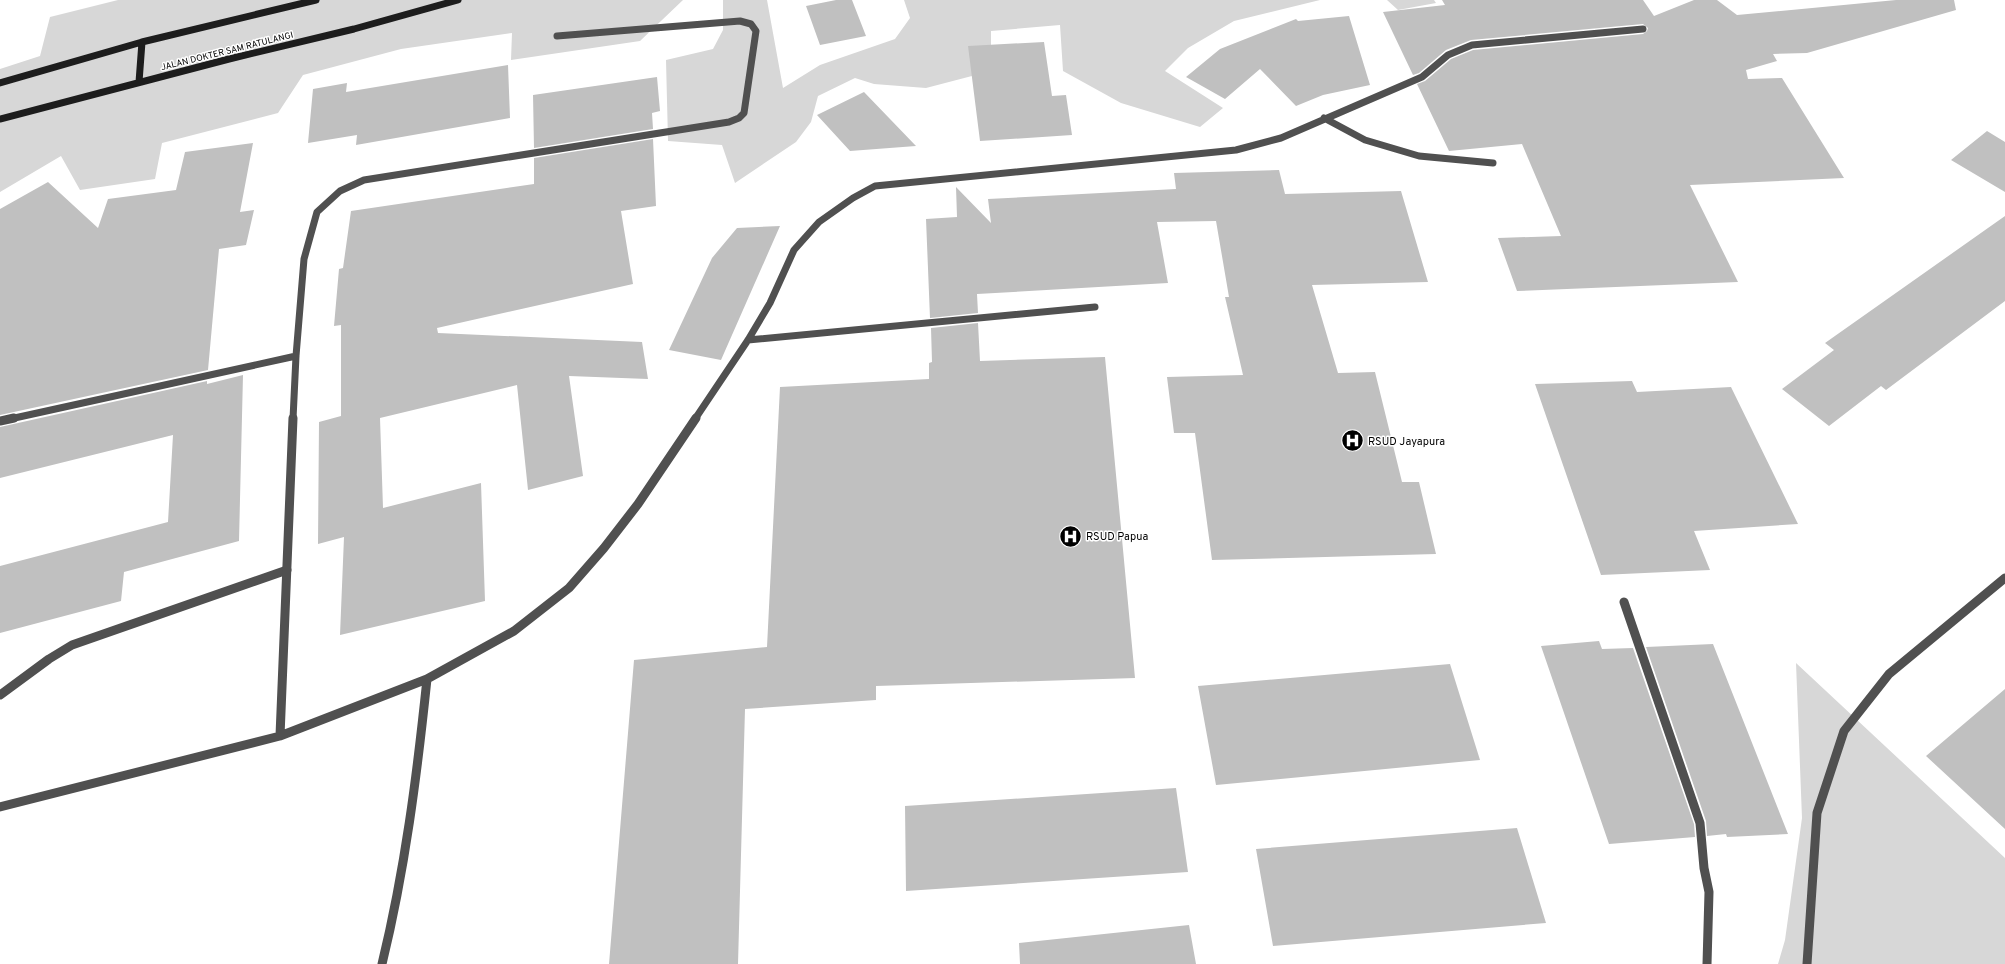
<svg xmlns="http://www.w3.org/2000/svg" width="2005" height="964" font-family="Overpass,sans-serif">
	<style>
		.green { fill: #d7d7d7 }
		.building { fill: #c0c0c0 }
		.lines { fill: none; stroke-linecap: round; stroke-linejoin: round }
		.lane { stroke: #505050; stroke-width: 9 }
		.street-far1 { stroke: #505050; stroke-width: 7 }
		.street { stroke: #505050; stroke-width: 9 }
		.secondary { stroke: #1d1d1d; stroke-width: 7 }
		.labels { text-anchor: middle; stroke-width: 3; stroke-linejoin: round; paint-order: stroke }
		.far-street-label { font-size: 9px; fill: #000; stroke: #fff }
		.poi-label { font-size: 11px; fill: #000; stroke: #fff; text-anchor: start }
	</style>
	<rect width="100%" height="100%" fill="#fff"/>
	<path class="green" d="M118 0H683L640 41 511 60 512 33 401 49 303 75 278 113 162 143 155 179 80 190 61 156 0 192V69L40 56 50 17Z
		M723 0H767L783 88 820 65 895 39 910 18 904 0H1320L1234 21 1188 48 1165 71 1223 108 1200 127 1121 103 1063 71 1060 25 991 31V71L926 88 874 84 855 78 818 96 811 122 796 142 735 183 722 145 668 141 666 60 713 49 723 30Z
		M1387 0H1434L1436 3 1398 10Z
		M1796 663 2005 858V964H1778L1785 940 1802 818Z"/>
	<path class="building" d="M836 0H852L866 36 820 45 806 6Z
		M1442 0H1643L1654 16 1694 0H1717L1737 15 1896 0H1954L1956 10 1807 53 1773 54 1777 61 1746 70 1748 79 1782 78 1844 178 1690 185 1738 282 1517 291 1498 238 1561 236 1522 144 1449 151 1417 84 1425 81 1451 59 1473 50 1643 34 1647 31 1648 28 1643 24 1471 40 1446 50 1419 73 1413 75 1383 12 1445 5Z
		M1349 16 1370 85 1323 95 1296 106 1260 69 1225 99 1186 77 1220 49 1296 19 1298 21Z
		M1044 42 1052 96 1066 95 1072 135 980 141 968 46Z
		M508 65 510 118 356 145 357 135 308 143 313 89 347 83 346 92Z
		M657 77 660 111 652 113 653 129 534 148 533 95Z
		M864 92 916 146 850 151 817 115Z
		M1987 131 2005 142V192L1951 160Z
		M653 139 656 206 621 211 633 284 437 328 438 333 642 342 648 379 569 376 583 476 528 490 517 385 380 418 383 508 481 483 485 601 340 635 344 537 318 544 319 422 341 416V325L334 326 339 269 343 268 351 211 534 184V158Z
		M253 143 240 212 254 210 246 245 219 249 208 370 0 415V209L48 182 98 228 108 199 176 190 185 152Z
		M1279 170 1285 194 1401 191 1428 282 1312 285 1338 373 1375 372 1402 482H1419L1436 554 1212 560 1195 433H1174L1167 377 1243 375 1225 297H1229L1216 221 1157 222 1168 283 977 294 978 313 930 318 926 219 957 217 956 187 991 223 988 199 1176 189 1174 173Z
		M2005 216V301L1886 390 1881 386 1829 426 1782 389 1834 350 1825 343Z
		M780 226 721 360 669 350 712 258 737 228Z
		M978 323 980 361 1105 357 1135 678 876 686V700L745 709 738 964H609L634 660 767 647 780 387 929 379V363L932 362 931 328Z
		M243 375 239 541 124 572 121 601 0 633V566L168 522 173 435 0 478V427L207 381V384Z
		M1632 381 1637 392 1731 387 1798 524 1694 531 1710 570 1601 575 1535 384Z
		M1599 641 1602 649 1633 648 1694 824 1695 837 1609 844 1541 646Z
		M1713 644 1788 834 1727 837 1726 834 1707 836 1706 821 1646 647Z
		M1450 664 1480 760 1216 785 1198 686Z
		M2005 689V829L1926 756Z
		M1176 788 1188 872 906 891 905 806Z
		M1517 828 1546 923 1273 946 1256 849Z
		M1189 925 1196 964H1020L1019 943Z"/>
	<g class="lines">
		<path class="lane" d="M0 695 49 659 72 645 287 570"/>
		<path class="street-far1" d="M1324 118 1365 140 1419 156 1493 163
			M748 340 1095 307
			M10 419 296 356
			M293 419 296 356 304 259 317 212 340 191 364 180 729 122 739 118 744 113 756 31 751 24 740 21 557 36
			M695 419 748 340 770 303 794 250 819 222 853 198 875 186 1236 150 1281 138 1422 77 1448 55 1472 45 1643 29"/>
		<path class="street" d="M0 421 14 418
			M1624 602 1700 823 1704 868 1709 892 1707 964
			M280 736 293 418
			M0 807 280 736 427 679 514 631 569 588 604 548 638 504 696 418
			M382 964C405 870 417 775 427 679
			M1807 964 1817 813 1844 731 1889 674 2005 578"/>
		<path class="secondary" d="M139 82 142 42
			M0 83 142 42 316 0
			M0 119 229 59 354 29 458 0"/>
	</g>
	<defs>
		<symbol id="hospital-disc" viewBox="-11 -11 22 22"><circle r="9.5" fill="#000" stroke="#fff"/><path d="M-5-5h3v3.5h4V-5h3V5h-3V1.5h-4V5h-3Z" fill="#fff"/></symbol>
	</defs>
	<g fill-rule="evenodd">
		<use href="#hospital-disc" x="1340" y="428" width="25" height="25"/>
		<use href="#hospital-disc" x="1058" y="524" width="25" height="25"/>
	</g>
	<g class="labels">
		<g class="far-street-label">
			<text transform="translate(227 51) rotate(-14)" y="3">JALAN DOKTER SAM RATULANGI</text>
		</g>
		<g class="poi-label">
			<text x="1368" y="445">RSUD Jayapura</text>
			<text x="1086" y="540">RSUD Papua</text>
		</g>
	</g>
</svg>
